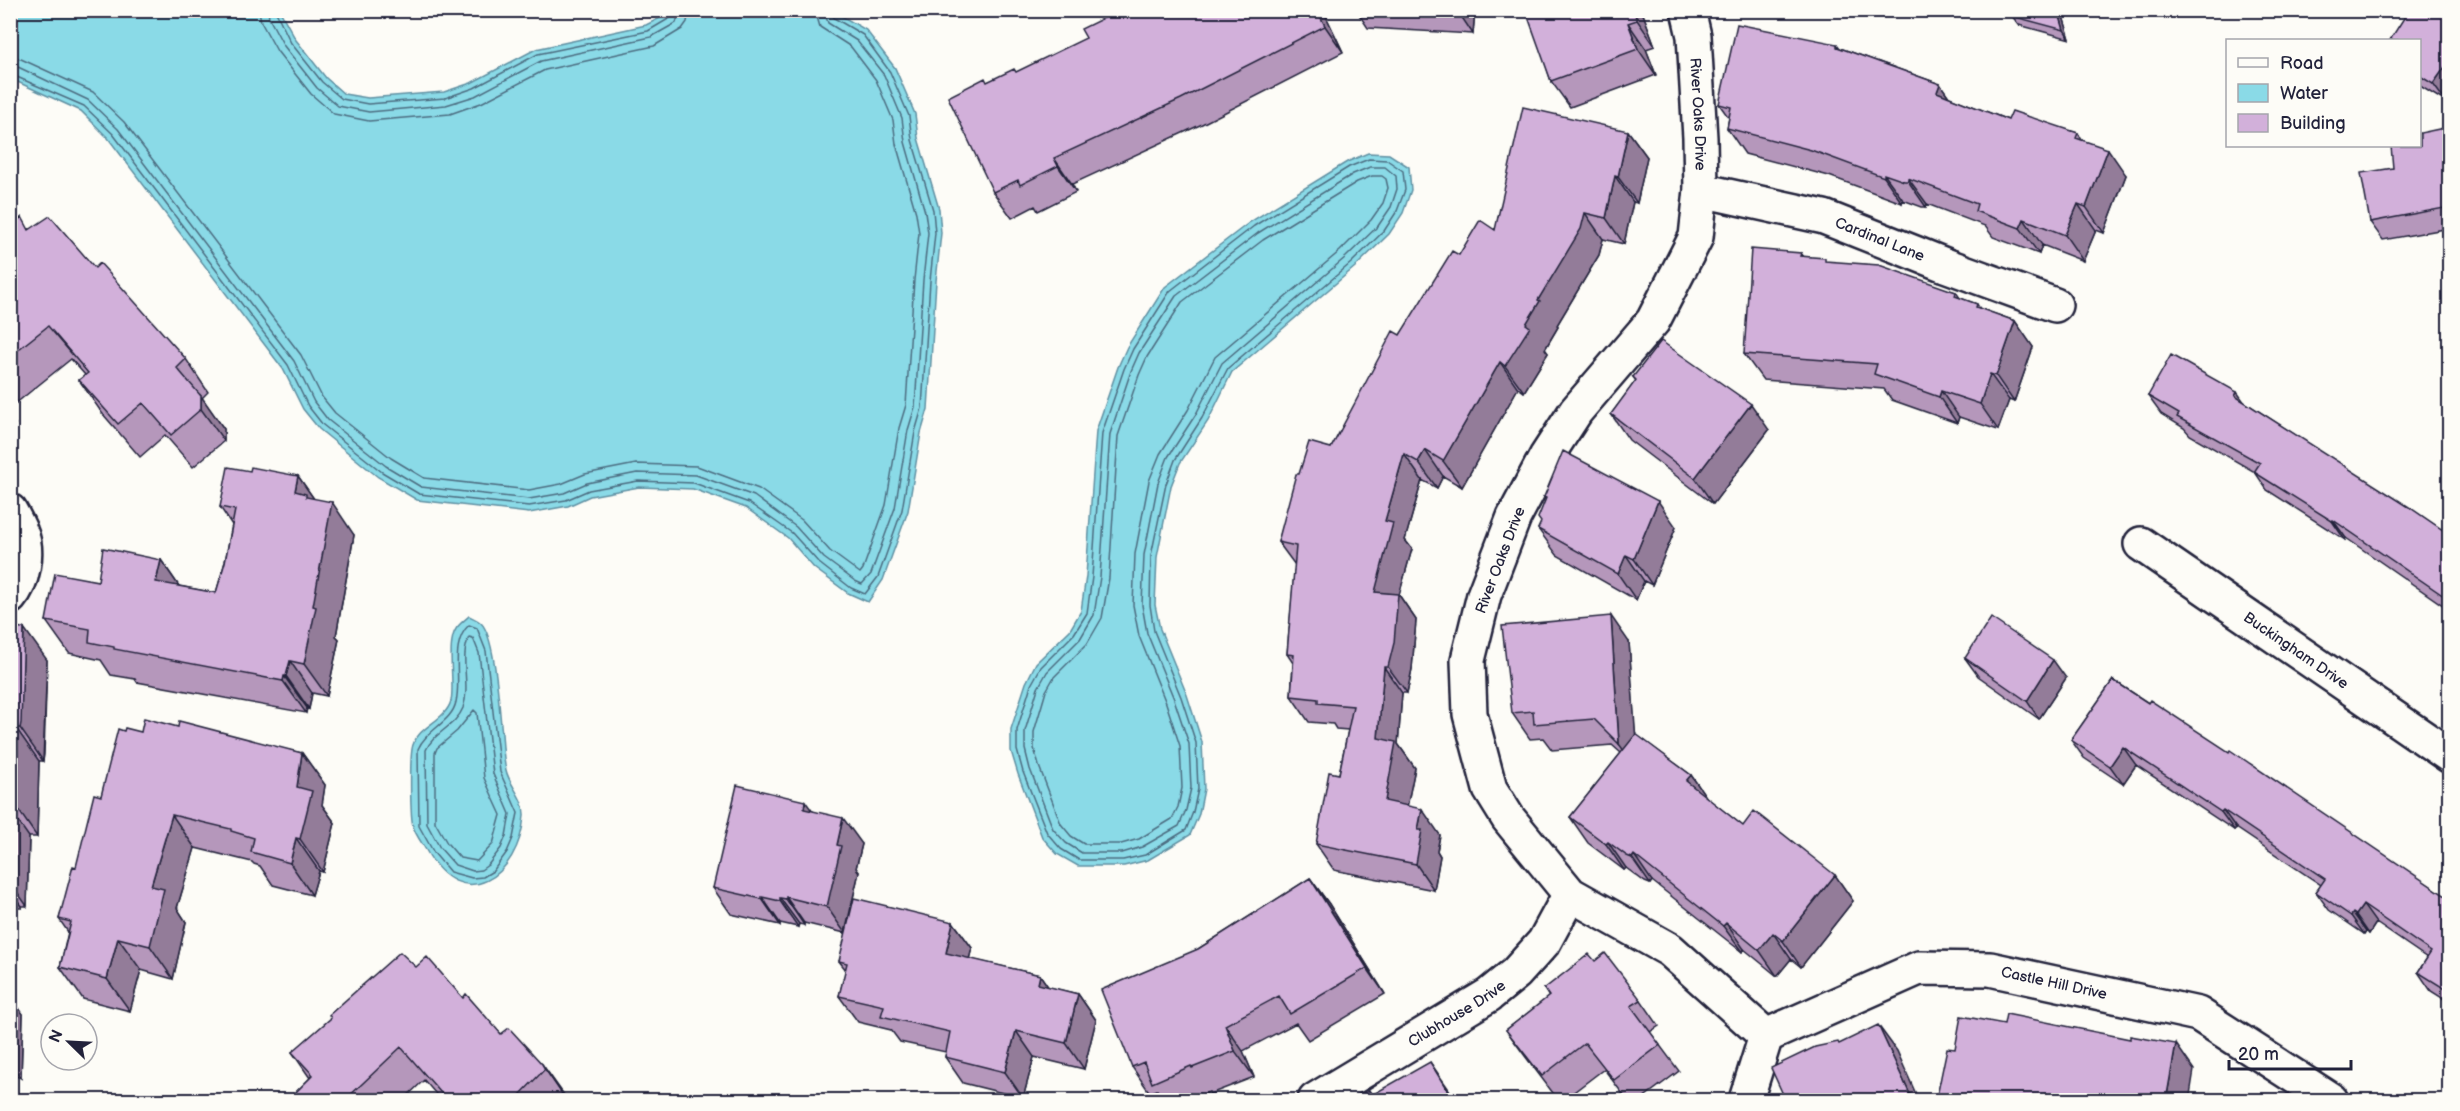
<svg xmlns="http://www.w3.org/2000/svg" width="2460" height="1111" font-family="'Balsamiq Sans',sans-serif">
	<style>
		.water { fill: #8adae7; stroke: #6090a2; stroke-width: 1.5 }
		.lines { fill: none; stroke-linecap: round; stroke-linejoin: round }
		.shore { stroke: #4c6c80; stroke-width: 1.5 }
		.street-casing { stroke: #22223b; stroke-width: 38 }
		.street { stroke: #fdfcf7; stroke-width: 33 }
		.wall { fill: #b597bb; stroke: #22223b; stroke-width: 1.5 }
		.shaded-wall { fill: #937b99; stroke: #22223b; stroke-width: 1.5 }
		.building { fill: #d2b0da; stroke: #22223b; stroke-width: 1.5 }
		.labels { text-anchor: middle; stroke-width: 4.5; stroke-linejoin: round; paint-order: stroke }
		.street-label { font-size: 15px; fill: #22223b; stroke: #fdfcf7 }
	</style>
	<rect width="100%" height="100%" fill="#fdfcf7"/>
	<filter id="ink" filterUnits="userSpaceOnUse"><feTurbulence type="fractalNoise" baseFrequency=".0167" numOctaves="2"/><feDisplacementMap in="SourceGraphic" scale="12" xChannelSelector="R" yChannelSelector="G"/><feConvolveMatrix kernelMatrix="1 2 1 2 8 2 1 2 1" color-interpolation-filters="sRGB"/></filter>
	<g filter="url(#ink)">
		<path class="water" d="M11 10 280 11 296 40 326 78 344 94 368 98 444 92 471 83 536 49 646 25 674 11H833L866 30 895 68 915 114 918 138 939 209 941 233 936 281 928 409 921 433 908 511 883 580 868 602 848 593 814 568 788 538 746 508 693 489 639 487 590 496 568 506 529 513 417 500 378 477 319 429 303 409 283 369 108 138 81 111 11 79Z
			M1368 153 1389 154 1409 167 1411 190 1403 213 1389 234 1355 267 1232 372 1208 421 1180 463 1171 486 1157 557 1155 605 1160 629 1187 695 1202 742 1204 789 1199 814 1190 835 1148 860 1124 866H1078L1057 854 1042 837 1018 774 1011 751V729L1026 683 1036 663 1070 630 1081 611 1086 576 1096 431 1118 367 1127 347 1165 287 1250 222 1347 162Z
			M469 616C473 618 478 620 481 623 496 638 499 711 502 734 503 745 503 758 506 770 509 785 525 799 524 816 519 877 462 916 426 850 422 843 415 834 413 826 410 815 410 762 412 749 415 727 445 722 451 701 455 682 446 644 456 629 459 624 465 620 469 616Z"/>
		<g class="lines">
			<path class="shore" d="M259 10 261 22 277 51 311 94 334 114 369 121 450 114 481 103 545 70 654 46 682 29 687 22 689 10
				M268 10 269 18 284 46 317 88 338 106 369 112 446 105 475 96 541 61 651 37 676 23 680 10
				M275 10 291 43 322 82 342 99 368 104 445 98 474 88 538 54 648 31 670 18 673 10
				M10 57 21 59 93 92 124 122 301 355 322 397 335 413 391 458 424 478 529 490 561 484 585 474 636 464 697 466 759 489 802 520 830 551 860 573 863 569 886 505 899 428 906 405 914 280 919 233 916 213 896 144 893 120 876 80 851 47 820 27 815 10
				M10 66 18 67 88 100 118 129 294 361 314 402 328 420 386 466 421 487 529 499 564 493 587 483 637 473 696 475 754 496 796 527 824 558 855 581 862 584 871 574 895 508 908 430 915 407 923 280 928 233 925 212 905 142 902 118 884 75 857 41 828 23 824 10
				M10 74 84 106 113 134 288 365 308 406 323 425 382 472 419 494 529 506 566 500 589 490 638 481 694 483 749 503 792 533 819 563 851 588 865 594 878 577 902 510 915 432 922 408 930 281 935 233 933 210 912 140 909 116 890 72 863 35 834 18 831 10
				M1369 159 1387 160 1403 171 1405 190 1397 211 1384 231 1351 263 1228 368 1202 418 1175 460 1166 484 1151 556 1150 605 1154 631 1181 697 1196 743 1198 789 1193 812 1186 830 1145 855 1123 860H1079L1061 849 1047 833 1023 772 1017 750V730L1031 685 1041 667 1074 634 1087 613 1092 577 1102 433 1124 369 1133 349 1170 291 1254 226 1349 167Z
				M1370 167H1385L1396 176 1397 189 1391 207 1378 226 1346 257 1222 363 1196 414 1168 457 1158 483 1144 555 1142 605 1147 633 1174 699 1189 744 1191 788 1186 810 1179 826 1142 847 1122 853H1082L1066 843 1053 829 1030 769 1025 749V731L1038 688 1047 672 1080 639 1094 615 1100 577 1110 434 1131 371 1139 353 1176 296 1258 233 1353 174Z
				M1372 176H1382L1386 179 1388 188 1383 203 1371 220 1340 251 1215 357 1188 410 1160 454 1149 481 1135 554 1133 605 1139 636 1166 703 1180 746 1182 788 1178 807 1172 819 1139 839 1121 844H1084L1071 836 1061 824 1039 766 1034 748V732L1046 691 1054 677 1087 644 1102 618 1109 578 1118 436 1139 375 1147 357 1182 302 1263 240 1357 182Z
				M469 625 477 628 486 651 500 772 518 813 513 838 507 852 493 871 483 877 472 878 450 872 434 853 419 826 418 749C426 730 452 722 456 702 462 677 449 644 469 625Z
				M469 637 473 638 479 653 493 774 510 814 506 836 501 848 488 865 481 870 473 871 455 865 440 848 427 824 426 750C433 733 456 726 463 708 471 685 459 659 469 637Z
				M474 710 477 713 484 778 501 815 493 844 477 861 460 858 447 843 435 822V753L437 748 457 731Z"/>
			<defs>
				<g id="street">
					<path id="s1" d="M1688 10 1694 36 1700 138 1701 190 1696 237 1653 321 1576 411 1546 457 1514 517 1484 595 1468 660 1470 714 1490 789 1508 818 1570 894 1670 950 1766 1036 1746 1100"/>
					<path id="s2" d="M1701 190 1824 217 1945 265 2055 305"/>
					<path d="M10 511C14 518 18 525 21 533 29 552 23 582 10 597"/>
					<path id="s3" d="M2141 544 2450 756"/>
					<path id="s4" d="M1766 1036 1919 968 1990 969 2198 1014 2331 1100"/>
					<path id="s5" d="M1315 1100 1489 995 1516 973 1544 942 1570 894"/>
				</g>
			</defs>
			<use href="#street" class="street-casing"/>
			<use href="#street" class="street"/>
		</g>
		<path class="wall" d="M1323 10 1343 52 1200 125 1072 184 1076 192 1038 211 1035 206 1012 218 993 192 987 82 1016 72Z
			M1356 10H1475L1473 34 1368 28Z
			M1528 10H1641L1643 14 1655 46 1646 49 1656 75 1570 107 1551 81Z
			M2061 10 2070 39 2019 25 2012 16Z
			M2450 10V97L2446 102 2420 86V40Z
			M1837 44 1840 48 1940 84 1949 97 2008 120 2078 133 2082 140 2126 175 2104 233 2096 230 2083 261 2042 245 2039 254 1993 237 1985 226 1927 204 1926 207H1922L1903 200 1902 203 1829 176 1745 154 1727 128 1729 118 1719 104Z
			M1628 131 1647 157 1637 203 1633 202 1624 244 1603 239 1599 255 1557 325 1558 327 1545 349 1548 353 1524 392 1518 388 1462 487 1443 476 1437 488 1422 480 1405 540 1412 549 1399 595 1416 620 1412 669 1407 693H1402L1398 744 1415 768 1407 806 1440 835 1437 851 1440 856 1434 890 1334 870 1316 844 1339 774 1348 730 1336 729 1333 724 1309 722 1291 696 1293 663 1287 654 1295 565 1278 542 1299 474 1331 448 1400 335 1459 255Z
			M2450 137V228L2383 240 2370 222 2393 168Z
			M10 227 31 229 95 268 186 359 208 392 202 398 224 429V441L193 467 165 435 140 457 102 413 79 380 85 375 71 359 10 408Z
			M1801 253 1804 257 1956 292 1960 298 1977 304 1980 309 2015 321 2033 347 2014 402 2009 400 1998 430 1959 417 1957 423 1892 400 1884 389 1763 380 1744 354Z
			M1633 377 1769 430 1713 504 1629 440 1611 414 1636 381Z
			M2148 396 2246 403 2450 535V610L2346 538 2345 540 2267 490 2255 472 2190 435 2184 428 2161 414Z
			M10 418 15 424 10 428Z
			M250 471 298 476 314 499 354 535 336 636 339 639 327 696 312 693 309 709 307 708 306 713 137 682 135 679 111 675 101 660 69 653 46 621 98 581 161 560 179 586 216 593 225 562 232 525 220 507Z
			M1544 497 1676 527 1652 585 1644 581 1636 600 1557 555 1538 529 1541 523 1546 499Z
			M10 627 47 660 44 755 43 761H39L37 837H29L27 906H22V908H10Z
			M1629 642 1635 734 1691 775 1706 797 1743 826 1835 875 1853 901 1801 967 1791 959 1777 976 1744 949 1742 952 1652 881 1650 884 1645 882 1626 868 1624 870 1588 843 1570 817 1621 753 1612 745 1552 750 1543 738 1530 739 1512 713Z
			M1965 658 2066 678 2039 719 1978 676Z
			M2113 680 2450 899V1003L2431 991 2418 972 2427 958 2376 923 2369 934 2366 931 2364 934 2329 910 2316 892 2321 885 2236 828 2234 830 2136 765 2123 784 2084 758 2071 740Z
			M178 727 302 753 325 785 322 805 335 823 323 872 319 871 312 895 273 885 260 866 254 864 252 862 195 848 177 908 186 922 173 979 141 970 130 1011 83 999 60 967 68 932 59 919 124 731 141 732Z
			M813 811 862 844 856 868 859 872 845 933 804 923V925L799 924 798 927 780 923V925L731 914 713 888Z
			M1310 878 1329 904 1385 994 1308 1040 1296 1023 1243 1051 1254 1077 1210 1094 1209 1092 1189 1101H1164L1157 1090 1150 1093 1132 1067 1198 949Z
			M953 922 972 948 969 959 1040 975 1048 987 1078 994 1096 1020 1084 1069 1034 1057 1023 1098 963 1083 945 1057 946 1052 900 1042 891 1030 858 1022 839 996 846 970 839 961Z
			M1595 961 1641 1000 1659 1026 1650 1032 1679 1071 1639 1101H1628L1604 1069 1562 1101H1559L1525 1056 1506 1030 1549 997 1544 989Z
			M416 967 463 998 501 1034 542 1064 567 1101H442L424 1080 402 1101H287L310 1078 292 1052Z
			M10 996 23 1014 21 1078 10 1074Z"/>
		<path class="shaded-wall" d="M1317 10H1323L1343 52 1325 26Z
			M1457 10H1475L1473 34Z
			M1633 10H1641L1643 14 1655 46 1637 20Z
			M2058 10H2061L2070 39 2064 30Z
			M1628 23 1646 49 1656 75 1638 49Z
			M2450 60V97L2446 102 2433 84Z
			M1940 84 1958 110 1937 92Z
			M2444 128 2450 137V160Z
			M1628 131 1647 157 1637 203 1618 177Z
			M2108 149 2126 175 2104 233 2086 207Z
			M1054 158 1072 184 1076 192 1058 166Z
			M1884 174 1903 200 1902 203 1884 177Z
			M1615 176 1633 202 1624 244 1606 218Z
			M1908 178 1927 204 1926 207 1908 181Z
			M2078 204 2096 230 2083 261 2065 235Z
			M1585 213 1603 239 1599 255 1557 325 1558 327 1545 349 1548 353 1524 392 1505 366 1538 300Z
			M2024 219 2042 245 2039 254 2020 228Z
			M2015 321 2033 347 2014 402 1996 376Z
			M1500 362 1518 388 1462 487 1443 461Z
			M1990 374 2009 400 1998 430 1980 404Z
			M1941 391 1959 417 1957 423 1939 397Z
			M2237 392 2250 410 2235 396Z
			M201 396 224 429V441L201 409Z
			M1751 404 1769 430 1713 504 1695 478Z
			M1425 450 1443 476 1437 488 1418 462Z
			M1404 454 1422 480 1405 540 1412 549 1399 595 1416 620 1412 669 1407 693 1388 667 1375 592 1385 521Z
			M298 476 321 509 332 502 354 535 336 636 339 639 327 696 304 664 313 606 295 491Z
			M1658 501 1676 527 1652 585 1634 559Z
			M2333 520 2346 538 2345 540 2332 521Z
			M1626 555 1644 581 1636 600 1618 574Z
			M161 560 183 592 156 582Z
			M2448 591 2450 594V604L2444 596Z
			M1611 616 1629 642 1638 770 1619 744Z
			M24 628 47 660 43 761 20 728Z
			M2053 660 2066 678 2039 719 2027 701Z
			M290 661 312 693 309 709 286 676Z
			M1384 667 1402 693 1398 744 1415 768 1403 827 1385 801 1378 738Z
			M284 676 307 708 306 713 283 681Z
			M16 728 39 761 37 837 15 805Z
			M2123 747 2136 765 2123 784 2110 766Z
			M302 753 325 785 322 805 335 823 323 872 300 839 297 787Z
			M1691 775 1709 801 1686 781Z
			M805 801 824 827 804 809Z
			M1422 809 1440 835 1437 851 1440 856 1434 890 1416 864 1418 830Z
			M10 810 29 837 27 906 10 882Z
			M2223 810 2236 828 2234 830 2221 812Z
			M172 815 195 848 177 908 186 922 173 979 150 946 151 886Z
			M843 818 862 844 856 868 859 872 845 933 827 907 837 845Z
			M296 838 319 871 312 895 290 863Z
			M1608 842 1626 868 1624 870 1606 844Z
			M1634 855 1652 881 1650 884 1632 858Z
			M1835 875 1853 901 1801 967 1783 941Z
			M1310 878 1329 904 1385 994 1367 968Z
			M10 889 22 906V908L10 891Z
			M762 897 780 923V925L762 899Z
			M786 897 804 923V925L786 899Z
			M780 898 799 924 798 927 780 901Z
			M2363 905 2376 923 2369 934 2356 915Z
			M2353 913 2366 931 2364 934 2351 916Z
			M953 922 972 948 964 979 946 953Z
			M1726 923 1744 949 1742 952 1723 926Z
			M1773 933 1791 959 1777 976 1759 950Z
			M118 938 141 970 130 1011 107 979Z
			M1040 975 1058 1001 1038 984Z
			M1078 994 1096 1020 1084 1069 1066 1043Z
			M10 996 23 1014 21 1078 10 1064Z
			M1225 1025 1243 1051 1254 1077 1235 1051Z
			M1878 1025 1897 1051 1919 1101H1913Z
			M1016 1031 1034 1057 1023 1098 1005 1072Z
			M2176 1044 2194 1070 2189 1101H2166Z
			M1430 1062 1448 1088 1456 1101H1454Z
			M542 1064 565 1096 567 1101 545 1069Z"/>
		<path class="building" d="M1120 10H1317L1325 26 1181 99 1054 158 1058 166 1020 185 1018 180 993 192 948 97 985 78 987 82 1014 69 1016 72 1086 38 1081 29Z
			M1528 10H1633L1637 20 1628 23 1638 49 1551 81 1526 11Z
			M2017 10H2058L2064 30 2012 16Z
			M2409 10H2450V60L2433 84 2420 76V40H2390Z
			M1737 24 1837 44V47L1940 84 1937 92 2008 120 2012 111 2078 133 2076 138 2108 149 2086 207 2078 204 2065 235 2024 219 2020 228 1975 211 1977 204 1908 178V181H1904L1884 174V177L1811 150 1727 128 1731 107 1719 104Z
			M1523 107 1628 131 1618 177 1615 176 1606 218 1585 213 1581 229 1538 300 1540 301 1526 324 1530 327 1505 366 1500 362 1443 461 1425 450 1418 462 1404 454 1385 521 1393 523 1375 592 1398 594 1394 643 1388 667H1384L1378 738 1396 742 1385 801 1422 809 1418 830H1422L1416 864 1316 844 1329 772 1339 774 1353 706 1318 703V699L1291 696 1294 655 1287 654 1296 546 1278 542 1296 474H1299L1309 442 1331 448 1393 331 1400 335 1452 251 1459 255 1480 220 1495 230Z
			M2444 128 2450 160V207L2370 222 2361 173 2393 168 2391 146H2420V133Z
			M50 216 95 268 100 263 186 359 177 368 201 396V409L171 435 143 403 118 424 79 380 88 373 48 326 10 356V227L22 217 29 230Z
			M1751 249 1801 253 1800 256 1825 258V261L1879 265 1956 292 1955 296 1977 304 1976 307 2015 321 1996 376 1990 374 1980 404 1941 391 1939 397 1874 374 1877 364 1744 354Z
			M1661 341 1751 404 1695 478 1611 414 1636 380 1633 377Z
			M2171 355 2237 392 2235 396 2409 507 2450 535V592L2448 591 2444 596 2333 520 2332 521 2254 472 2260 463 2177 417 2179 414 2148 396Z
			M1563 451 1658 501 1634 559 1626 555 1618 574 1538 529 1541 522 1538 518 1546 498 1544 497Z
			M228 467 250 471 251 467 298 476 295 491 306 494V497L332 502 313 606 316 607 304 664 290 661 286 676H284L283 681 114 649V647L89 642 90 629 46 621 55 573 98 581 103 548 161 560 156 582 216 593 225 562 235 510 220 507Z
			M1611 616 1619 744 1594 719 1534 724 1533 711 1512 713 1502 626Z
			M1991 618 2053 660 2027 701 1965 658Z
			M10 627 24 628 21 723 20 728H16L15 805H10Z
			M2113 680 2148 703 2150 700 2229 752 2230 750 2450 899V992L2418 972 2431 952 2363 905 2356 915 2353 913 2351 916 2316 892 2325 879 2223 810 2221 812 2123 747 2110 766 2071 740Z
			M144 718 178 727 179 721 302 753 297 787 312 791 300 839 296 838 290 863 251 852 254 838 231 831V829L172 815 151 886 164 889 150 946 118 938 107 979 60 967 71 922 59 919 73 866 76 867 94 794 101 796 118 729 124 731 125 728 141 732Z
			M1636 734 1691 775 1686 781 1743 826 1754 811 1835 875 1783 941 1773 933 1759 950 1726 923 1723 926 1634 855 1632 858 1627 856 1608 842 1606 844 1570 817Z
			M737 785 805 801 804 809 843 818 837 845 841 846 827 907 786 897V899L780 898V901L762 897V899L713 888Z
			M1310 878 1367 968 1290 1014 1279 996 1225 1025 1235 1051 1192 1068 1191 1066 1152 1083 1144 1062 1132 1067 1101 990 1198 949Z
			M854 898 953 922 946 953 1040 975 1038 984 1078 994 1066 1043 1016 1031 1005 1072 945 1057 950 1032 881 1016 884 1006 839 996 847 963 839 961Z
			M400 952 416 967 427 957 463 998 466 994 501 1034 509 1028 542 1064 545 1069 518 1097 521 1101H448L401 1047 344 1101H287L313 1075 292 1052 331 1018 329 1015Z
			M1605 953 1641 1000 1631 1006 1660 1045 1614 1080 1585 1043 1542 1076 1506 1030 1549 996 1544 989 1589 954 1595 961Z
			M2006 1014 2130 1039V1036L2176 1044 2166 1101H1936L1947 1048 1955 1049 1961 1016 2004 1024Z
			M1878 1025 1913 1101H1786L1771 1068 1815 1047 1838 1042 1839 1044Z
			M1430 1062 1454 1101H1352L1369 1090 1372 1095Z"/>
	</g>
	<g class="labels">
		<g class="street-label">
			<text dy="5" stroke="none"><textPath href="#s1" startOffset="105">River Oaks Drive</textPath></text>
			<text dy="5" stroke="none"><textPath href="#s2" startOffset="186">Cardinal Lane</textPath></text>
			<text transform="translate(1500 560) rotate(-69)" y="5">River Oaks Drive</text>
			<text dy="5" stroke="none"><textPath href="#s3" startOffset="188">Buckingham Drive</textPath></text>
			<text dy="5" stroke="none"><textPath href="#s4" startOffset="304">Castle Hill Drive</textPath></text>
			<text dy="5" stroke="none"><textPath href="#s5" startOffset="166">Clubhouse Drive</textPath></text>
		</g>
	</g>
	<rect width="2460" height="1111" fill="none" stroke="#fdfcf7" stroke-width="36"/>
	<rect x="18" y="18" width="2424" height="1075" fill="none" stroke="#22223b" stroke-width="2" filter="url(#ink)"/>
	<rect x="2226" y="39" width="195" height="108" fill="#fdfcf7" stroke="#a5a5ac" stroke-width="1.5"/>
	<rect x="2238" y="58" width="30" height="9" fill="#fdfcf7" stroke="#a5a5ac" stroke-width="1.5"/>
	<text x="2280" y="69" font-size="18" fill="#22223b">Road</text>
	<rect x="2238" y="84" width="30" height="18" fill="#8adae7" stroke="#a5a5ac" stroke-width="1.5"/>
	<text x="2280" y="99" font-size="18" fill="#22223b">Water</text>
	<rect x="2238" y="114" width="30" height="18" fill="#d2b0da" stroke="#a5a5ac" stroke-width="1.5"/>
	<text x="2280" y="129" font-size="18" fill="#22223b">Building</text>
	<g transform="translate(69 1042) rotate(294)"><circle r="28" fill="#fdfcf7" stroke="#a5a5ac" stroke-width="1.5"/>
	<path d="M0-4.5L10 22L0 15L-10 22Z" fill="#22223b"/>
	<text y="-9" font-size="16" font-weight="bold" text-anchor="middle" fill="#22223b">N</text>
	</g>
	<path d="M2229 1060v9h122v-9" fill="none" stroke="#22223b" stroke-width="3"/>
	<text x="2238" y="1060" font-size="18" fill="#22223b" stroke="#fdfcf7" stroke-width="4.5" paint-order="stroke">20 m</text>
</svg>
